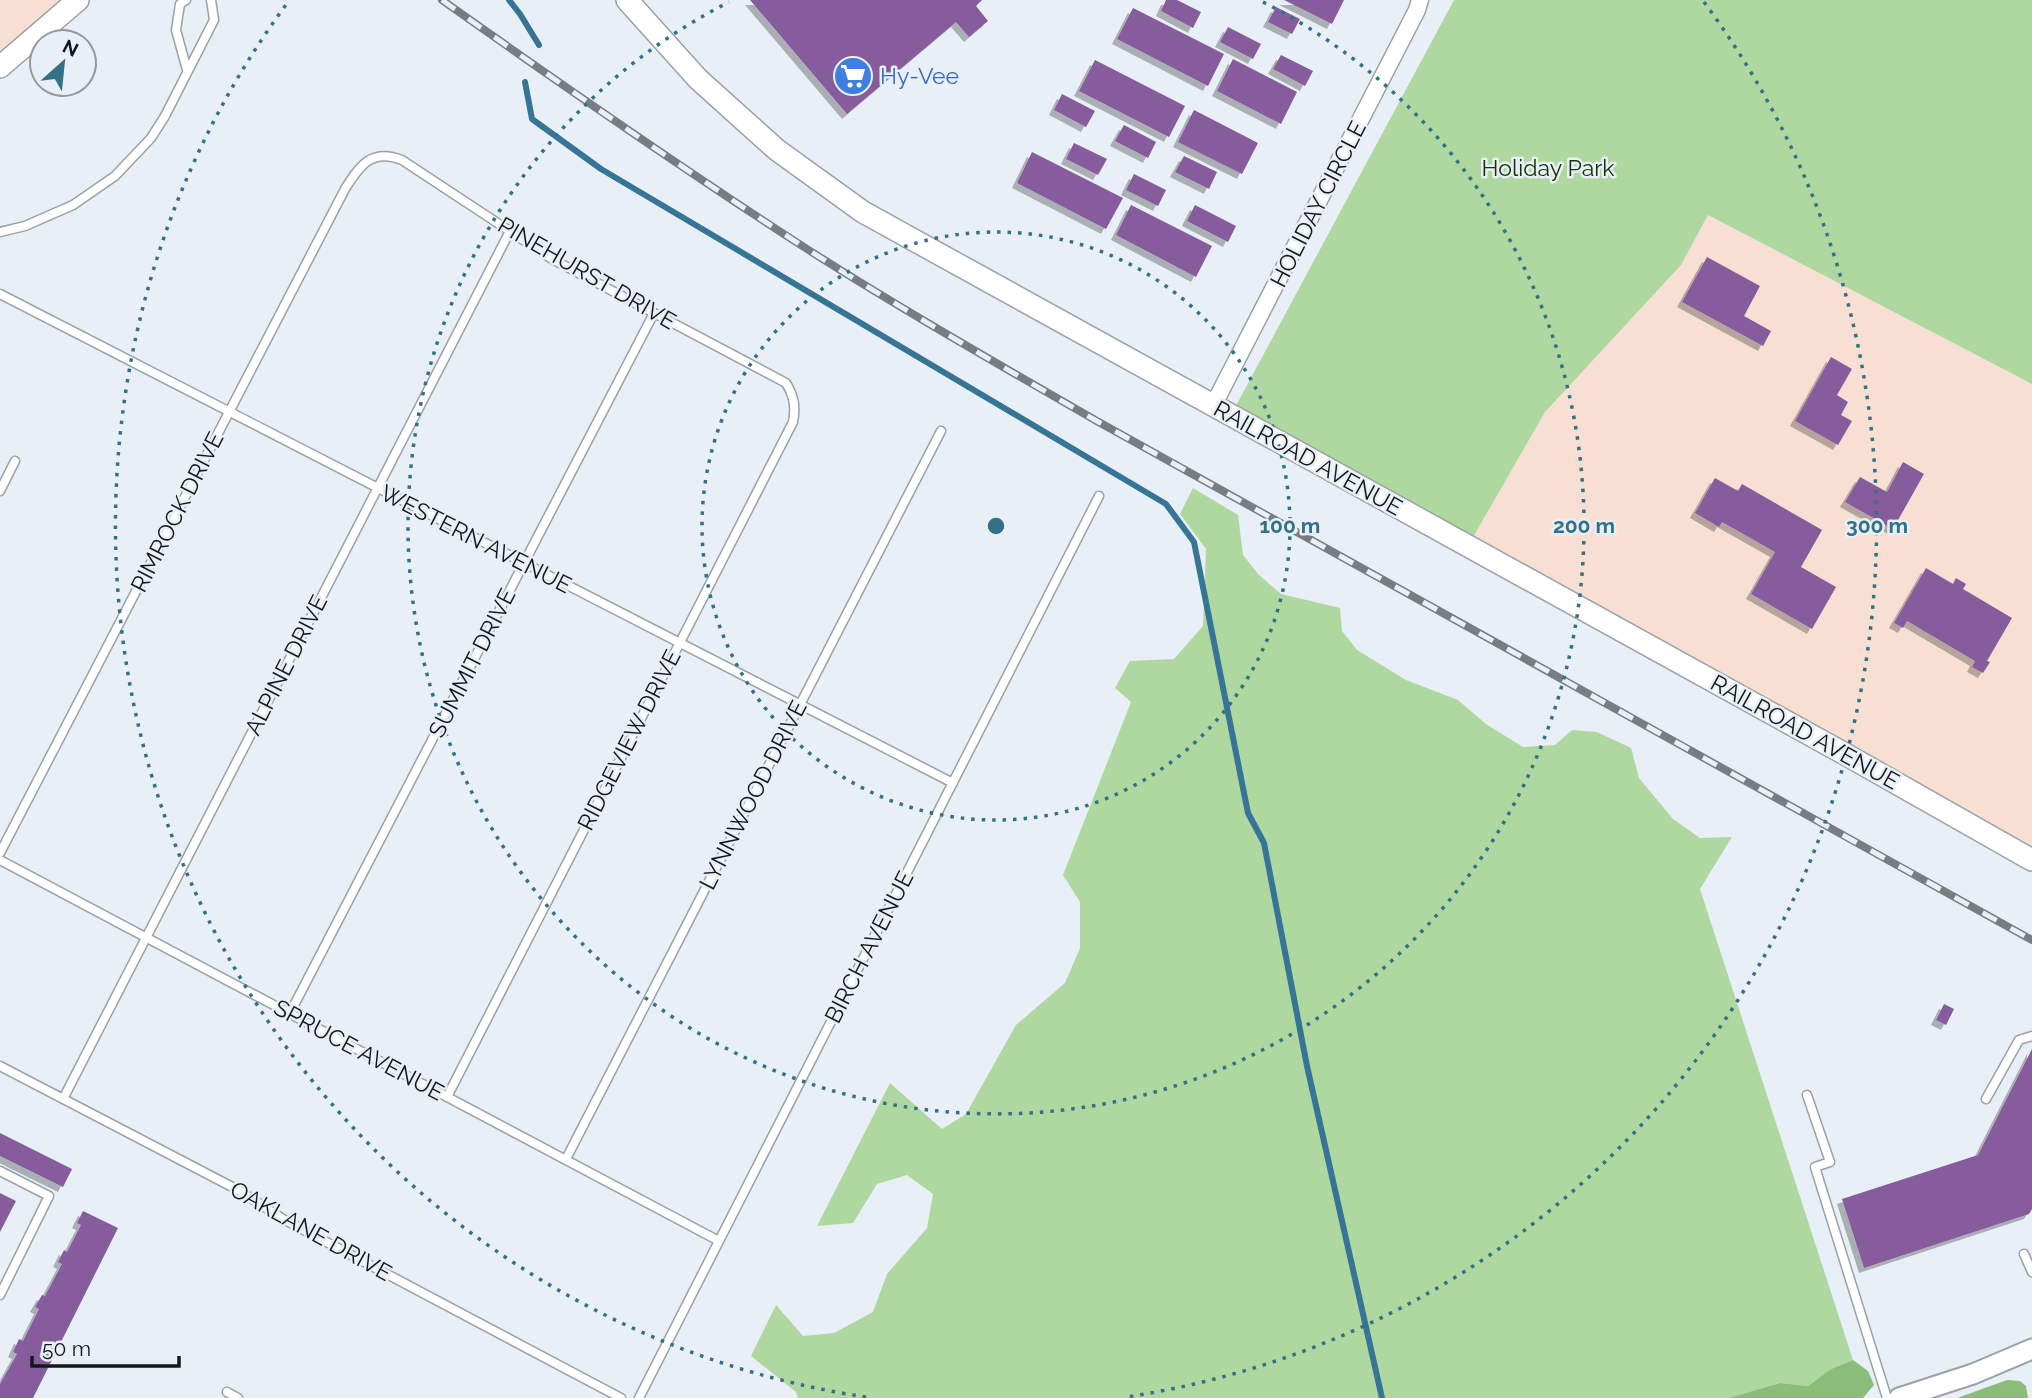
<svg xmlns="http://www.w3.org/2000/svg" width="2032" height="1398" font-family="Raleway,sans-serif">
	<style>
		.industrial { fill: #f7dfd4 }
		.green { fill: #aed8a0 }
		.forest { fill: #8bbd7a }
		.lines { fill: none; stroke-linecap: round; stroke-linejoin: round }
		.stream { stroke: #377596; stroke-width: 6 }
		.building { fill: #865c9c; filter: url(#shadow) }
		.service-casing { stroke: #9aa1a7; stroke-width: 11 }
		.minor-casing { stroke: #9aa1a7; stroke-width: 19 }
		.tertiary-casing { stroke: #9aa1a7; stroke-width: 23 }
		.secondary-casing { stroke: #9aa1a7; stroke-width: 24 }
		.service { stroke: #fff; stroke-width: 8 }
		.minor { stroke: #fff; stroke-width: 16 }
		.tertiary { stroke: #fff; stroke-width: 19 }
		.secondary { stroke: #fff; stroke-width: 21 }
		.rail-casing { stroke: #787d81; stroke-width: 8 }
		.rail { stroke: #e8eff6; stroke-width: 5; stroke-dasharray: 16; stroke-linecap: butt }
		.ring { fill: none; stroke: #327186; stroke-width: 3.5; stroke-dasharray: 3.5 7 }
		.labels { text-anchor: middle; stroke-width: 5; stroke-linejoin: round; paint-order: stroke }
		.shop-label { font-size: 23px; fill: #366cbe; stroke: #e8eff6; text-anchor: start }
		.park-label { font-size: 23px; fill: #133405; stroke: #e8eff6 }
		.street-label { font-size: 23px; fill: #15181a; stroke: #e8eff6 }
		.centre { fill: #327186; stroke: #e8eff6; stroke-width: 3.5 }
		.ring-label { font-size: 21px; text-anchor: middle; font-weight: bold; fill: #327186; stroke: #e8eff6; stroke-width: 5; stroke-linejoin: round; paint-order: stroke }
	</style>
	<defs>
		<filter id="shadow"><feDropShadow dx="-5" dy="5" stdDeviation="0" flood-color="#0004"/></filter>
	</defs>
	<rect width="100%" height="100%" fill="#e8eff6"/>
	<path class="industrial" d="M0 0H78L0 67Z
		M1708 215 2032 384V861L1468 546 1545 412 1681 265Z"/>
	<path class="green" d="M1454 0H2032V384L1708 215 1681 265 1545 412 1468 546 1231 415Z
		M1193 488 1238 515 1243 555 1258 574 1281 594 1340 608 1342 631 1357 650 1406 680 1458 700 1486 724 1523 747 1555 745 1572 730 1597 732 1631 748 1639 778 1673 819 1700 838 1732 837 1700 889 1853 1360 1831 1369 1808 1386 1780 1383 1728 1398H798L796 1392 751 1356 776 1305 803 1336 834 1333 873 1312 887 1274 927 1228 933 1194 907 1175 877 1184 853 1223 817 1226 890 1083 942 1129 966 1114 1016 1025 1065 983 1080 948V902L1063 875 1131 702 1115 688 1130 661 1174 659 1203 626 1206 549 1180 514Z"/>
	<path class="forest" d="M1853 1360 1868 1371 1874 1385 1863 1398H1728L1780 1383 1808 1386 1831 1369Z
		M2007 1380 2020 1381 2026 1386 2028 1398H1957Z"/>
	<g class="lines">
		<path class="stream" d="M509 0 520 14 539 45
			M525 82 532 119 601 169 1166 504 1194 542 1248 813 1264 843 1307 1066 1382 1398"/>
	</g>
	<path class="building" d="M750 0H982L976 6 988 21 969 37 956 22 847 114Z
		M1166 0H1177L1201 12 1193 28 1161 11Z
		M1284 0H1344L1332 24Z
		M1276 7 1300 19 1292 34 1268 22Z
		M1133 8 1224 54 1208 86 1117 39Z
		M1228 27 1261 44 1253 59 1220 42Z
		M1281 55 1313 71 1305 86 1273 69Z
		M1233 59 1297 92 1281 124 1217 91Z
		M1095 60 1185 106 1169 137 1079 91Z
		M1062 94 1095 111 1086 127 1054 110Z
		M1194 110 1258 143 1242 174 1178 142Z
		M1124 125 1156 142 1148 158 1115 141Z
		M1074 143 1107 159 1098 175 1066 159Z
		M1032 152 1123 198 1106 229 1017 183Z
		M1184 156 1217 172 1209 189 1175 172Z
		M1134 174 1166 190 1158 206 1126 190Z
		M1131 205 1212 246 1196 277 1116 235Z
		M1195 205 1236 226 1228 242 1187 221Z
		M1707 257 1760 286 1744 316 1771 331 1763 346 1682 302Z
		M1831 357 1852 369 1837 395 1848 402 1841 415 1852 421 1838 445 1795 421Z
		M1903 462 1924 474 1893 529 1845 502 1860 477 1887 492Z
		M1715 478 1738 491 1742 484 1822 530 1801 567 1836 587 1812 629 1751 594 1775 552 1722 522 1719 527 1695 513Z
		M1926 568 1953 584 1956 578 1966 584 1963 589 2012 618 1987 661 1990 662 1983 673 1972 667 1975 661 1907 621 1903 628 1894 623Z
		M1944 1004 1954 1009 1946 1025 1936 1020Z
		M2032 1049V1209L2029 1214 1864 1268 1842 1199 1978 1155Z
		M0 1133 72 1169 63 1187 0 1156Z
		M0 1193 16 1201 0 1232Z
		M83 1211 118 1228 33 1398H0V1384L17 1354 13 1352 19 1339 23 1341 39 1309 35 1307 42 1295 45 1296 62 1264 58 1262 64 1250 67 1252 81 1225 77 1223Z"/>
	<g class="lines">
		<defs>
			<path id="service" d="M186 0 180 4 176 30 187 70
				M0 232 25 226 73 205 115 176 151 138 165 116 214 20 211 0
				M0 294 953 783
				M0 491 15 461
				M0 853 345 189C360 165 372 148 402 160L552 259 786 383C794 396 796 407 793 422L447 1097
				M0 860 719 1241
				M290 1013 654 313
				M0 1066 240 1191 283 1219 621 1398
				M1807 1095 1830 1162 1815 1167 1887 1398
				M63 1099 510 231
				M1986 1099 2019 1040 2032 1036
				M566 1159 941 431
				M0 1171 49 1196 0 1295
				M2024 1254 2032 1272
				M227 1392 238 1398
				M639 1398 1099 496"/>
			<path id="minor" d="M1213 406 1417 10 1420 0"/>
			<path id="tertiary" d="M1899 1398 1973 1374 2032 1349"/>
			<path id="secondary" d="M627 0 698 79 777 150 863 212 1845 754 2032 860
				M0 67 78 0"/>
		</defs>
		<use href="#service" class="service-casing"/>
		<use href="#minor" class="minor-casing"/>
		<use href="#tertiary" class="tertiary-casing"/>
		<use href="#secondary" class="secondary-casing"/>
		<use href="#service" class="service"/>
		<use href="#minor" class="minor"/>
		<use href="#tertiary" class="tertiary"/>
		<use href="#secondary" class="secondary"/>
		<defs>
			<path id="rail" d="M442 0C562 85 683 169 807 249 901 309 998 364 1095 420L2032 940"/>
		</defs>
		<use href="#rail" class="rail-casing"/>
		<use href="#rail" class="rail"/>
	</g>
	<g class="ring">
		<circle cx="996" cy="526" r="294"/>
		<path d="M1263 2A588 588 0 1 1 729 2"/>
		<path d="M866 1397A881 881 0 0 1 288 2M1704 2A881 881 0 0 1 1126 1397"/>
	</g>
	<defs>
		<symbol id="supermarket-disc" viewBox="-11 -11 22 22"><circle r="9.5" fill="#3f7fe0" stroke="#e8eff6"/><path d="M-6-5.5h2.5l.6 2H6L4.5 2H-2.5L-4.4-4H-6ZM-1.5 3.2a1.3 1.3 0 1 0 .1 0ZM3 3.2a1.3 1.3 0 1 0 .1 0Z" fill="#fff"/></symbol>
	</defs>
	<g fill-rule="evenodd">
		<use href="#supermarket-disc" x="831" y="54" width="44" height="44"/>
	</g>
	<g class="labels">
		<g class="shop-label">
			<text x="880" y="84">Hy-Vee</text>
		</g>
		<g class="park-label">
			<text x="1548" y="176">Holiday Park</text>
		</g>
		<g class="street-label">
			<text transform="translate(1318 204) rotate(-63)" y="8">HOLIDAY CIRCLE</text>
			<text transform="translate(587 273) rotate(30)" y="8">PINEHURST DRIVE</text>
			<text transform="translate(1308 458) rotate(29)" y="8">RAILROAD AVENUE</text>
			<text transform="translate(177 512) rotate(-63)" y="8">RIMROCK DRIVE</text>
			<text transform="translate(476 539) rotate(27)" y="8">WESTERN AVENUE</text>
			<text transform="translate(472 663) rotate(-63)" y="8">SUMMIT DRIVE</text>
			<text transform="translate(286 665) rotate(-63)" y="8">ALPINE DRIVE</text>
			<text transform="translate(1805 732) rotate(29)" y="8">RAILROAD AVENUE</text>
			<text transform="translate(629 740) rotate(-63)" y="8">RIDGEVIEW DRIVE</text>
			<text transform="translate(753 795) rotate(-63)" y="8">LYNNWOOD DRIVE</text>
			<text transform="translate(869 947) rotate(-63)" y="8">BIRCH AVENUE</text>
			<text transform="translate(359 1050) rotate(28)" y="8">SPRUCE AVENUE</text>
			<text transform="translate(311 1231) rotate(29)" y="8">OAKLANE DRIVE</text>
		</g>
	</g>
	<circle cx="996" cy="526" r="10" class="centre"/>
	<g class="ring-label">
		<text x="1290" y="533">100 m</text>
		<text x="1584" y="533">200 m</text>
		<text x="1877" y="533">300 m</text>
	</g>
	<g transform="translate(63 63) rotate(27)"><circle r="33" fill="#e8eff6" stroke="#94999e" stroke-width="2"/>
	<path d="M0-5L12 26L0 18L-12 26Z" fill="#327186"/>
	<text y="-10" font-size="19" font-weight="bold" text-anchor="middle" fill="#15181a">N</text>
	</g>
	<path d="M32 1356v10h147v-10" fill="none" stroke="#15181a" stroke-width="3.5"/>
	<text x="42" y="1356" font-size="21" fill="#15181a" stroke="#e8eff6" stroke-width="5" paint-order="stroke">50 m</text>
</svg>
